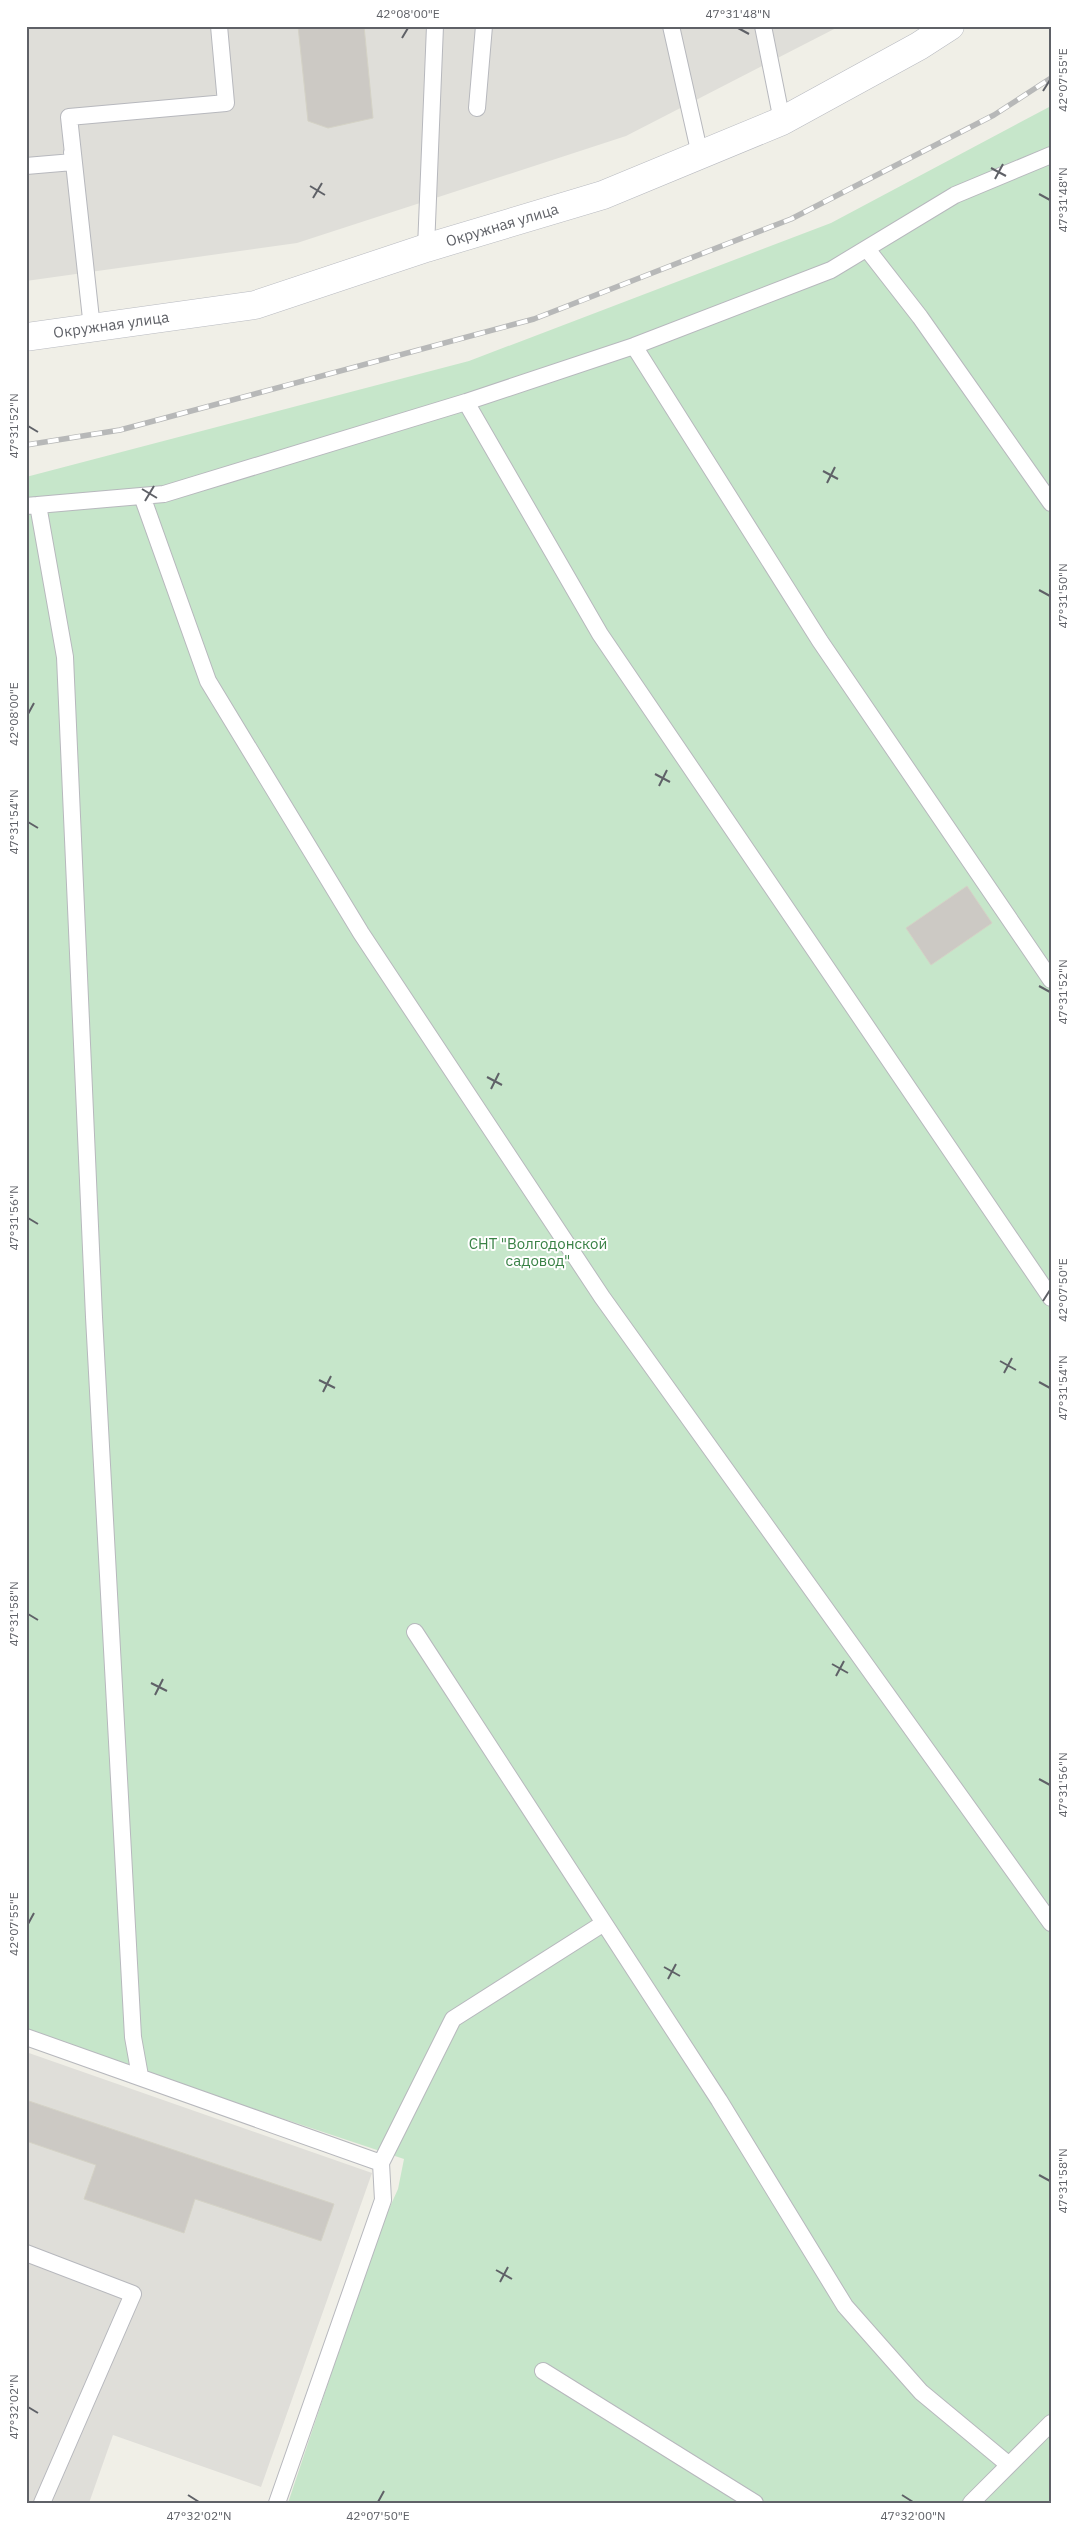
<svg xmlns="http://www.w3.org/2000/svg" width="1077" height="2529" font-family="'IBM Plex Sans',sans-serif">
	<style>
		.industrial { fill: #dfded9 }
		.green { fill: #c6e6ca }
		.building { fill: #ccc9c4; stroke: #d4d2c6 }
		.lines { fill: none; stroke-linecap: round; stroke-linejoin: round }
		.service-casing { stroke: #b7b8bd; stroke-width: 18 }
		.secondary-casing { stroke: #b8bac0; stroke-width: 29 }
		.service { stroke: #fff; stroke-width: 16 }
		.secondary { stroke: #fff; stroke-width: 28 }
		.rail-casing { stroke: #b7b8b8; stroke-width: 5.5 }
		.rail { stroke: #fff; stroke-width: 4; stroke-dasharray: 11; stroke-linecap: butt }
		.ticks { fill: none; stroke: #5f6167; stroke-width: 2 }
		.labels { text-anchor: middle; stroke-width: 4; stroke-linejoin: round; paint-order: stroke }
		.street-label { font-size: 15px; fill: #5f6167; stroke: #fff }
		.park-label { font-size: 15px; fill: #3a8246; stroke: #fff }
		.neatline { fill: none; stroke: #5f6167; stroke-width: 2 }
		.ticks-label { font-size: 12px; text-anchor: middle; fill: #5f6167 }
	</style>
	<rect width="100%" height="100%" fill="#f0efe7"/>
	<path class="industrial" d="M26 26H840L626 136 297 243 26 281Z
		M26 2052 372 2173 261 2487 113 2435 89 2503H26Z"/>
	<path class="green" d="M1051 106V2503H288L379 2231 398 2189 404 2159 161 2078 26 2028V477L469 361 831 223Z"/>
	<path class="building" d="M298 26H364L373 118 328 128 308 121Z
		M967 886 992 923 931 965 906 928Z
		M26 2100 334 2204 321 2241 195 2199 184 2233 84 2199 96 2165 26 2141Z"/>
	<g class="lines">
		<defs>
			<path id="service" d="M671 26 700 155
				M763 26 782 121
				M477 108 484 26
				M69 117 226 103 219 26
				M69 117 92 328
				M26 166 73 162 72 152
				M426 248 435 26
				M867 249 920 317 1051 503
				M634 346 820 641 1051 980
				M466 402 600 634 1051 1298
				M142 496 208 681 361 933 602 1297 1051 1923
				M38 505 65 657 94 1317 133 2037 140 2076
				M26 506 164 494 466 402 634 346 831 270 955 195 1051 155
				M415 1632 719 2100 845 2306 921 2392 1009 2465
				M26 2037 381 2163 383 2200 277 2503
				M381 2163 453 2019 604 1923
				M26 2253 133 2294 42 2503
				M543 2371 755 2503
				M971 2503 1051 2423"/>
			<g id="secondary">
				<path id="s1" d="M26 337 255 305 426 248 603 195 782 121 919 46 950 26"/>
			</g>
		</defs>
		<use href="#service" class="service-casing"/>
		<use href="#secondary" class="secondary-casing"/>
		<use href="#service" class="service"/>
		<use href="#secondary" class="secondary"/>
		<defs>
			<path id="rail" d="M26 445 120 430 534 319 791 219 994 115 1051 78"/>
		</defs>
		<use href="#rail" class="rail-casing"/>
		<use href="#rail" class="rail"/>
	</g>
	<path class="ticks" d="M738 28 749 34M402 38 408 28M1043 91 1050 80M991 168 1006 176M995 179 1003 164M310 186 325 195M1039 194 1050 200M313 198 322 183M28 426 38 432M823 471 838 479M827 483 835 467M142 489 157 498M145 501 154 486M1039 590 1050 596M28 714 34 703M655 774 670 782M659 786 667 770M28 822 38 828M1039 986 1050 992M487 1077 502 1085M491 1089 499 1073M28 1218 38 1224M1043 1301 1050 1290M1000 1361 1016 1370M1004 1373 1012 1358M319 1380 335 1388M1039 1382 1050 1388M323 1392 331 1376M28 1614 38 1620M832 1664 848 1673M836 1676 844 1661M151 1683 167 1691M155 1695 163 1679M1039 1779 1050 1785M28 1924 34 1913M664 1967 680 1976M668 1979 676 1964M1039 2175 1050 2181M496 2270 512 2279M500 2282 508 2267M28 2407 38 2413M188 2495 199 2502M902 2495 913 2502M378 2502 384 2491"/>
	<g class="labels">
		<g class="street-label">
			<text dy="5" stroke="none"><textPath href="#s1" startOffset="491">Окружная улица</textPath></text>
			<text dy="5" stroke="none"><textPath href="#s1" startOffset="86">Окружная улица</textPath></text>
		</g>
		<g class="park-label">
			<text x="538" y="1249">СНТ "Волгодонской<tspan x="538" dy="17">садовод"</tspan></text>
		</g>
	</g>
	<rect width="1077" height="2529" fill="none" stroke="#ffffff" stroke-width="55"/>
	<rect x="28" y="28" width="1022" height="2474" class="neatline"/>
	<g class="ticks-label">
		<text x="408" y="18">42°08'00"E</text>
		<text x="738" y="18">47°31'48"N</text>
		<text transform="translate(1063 80) rotate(-90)" y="4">42°07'55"E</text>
		<text transform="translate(1063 200) rotate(-90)" y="4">47°31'48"N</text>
		<text transform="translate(14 426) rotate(-90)" y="4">47°31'52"N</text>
		<text transform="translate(1063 596) rotate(-90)" y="4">47°31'50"N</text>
		<text transform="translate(14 714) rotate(-90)" y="4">42°08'00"E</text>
		<text transform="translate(14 822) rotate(-90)" y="4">47°31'54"N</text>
		<text transform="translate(1063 992) rotate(-90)" y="4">47°31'52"N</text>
		<text transform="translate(14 1218) rotate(-90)" y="4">47°31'56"N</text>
		<text transform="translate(1063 1290) rotate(-90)" y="4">42°07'50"E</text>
		<text transform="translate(1063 1388) rotate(-90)" y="4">47°31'54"N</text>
		<text transform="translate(14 1614) rotate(-90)" y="4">47°31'58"N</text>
		<text transform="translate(1063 1785) rotate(-90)" y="4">47°31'56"N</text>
		<text transform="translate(14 1924) rotate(-90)" y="4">42°07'55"E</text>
		<text transform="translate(1063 2181) rotate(-90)" y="4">47°31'58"N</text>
		<text transform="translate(14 2407) rotate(-90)" y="4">47°32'02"N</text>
		<text x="199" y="2520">47°32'02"N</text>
		<text x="378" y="2520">42°07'50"E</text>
		<text x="913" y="2520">47°32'00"N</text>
	</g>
</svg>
